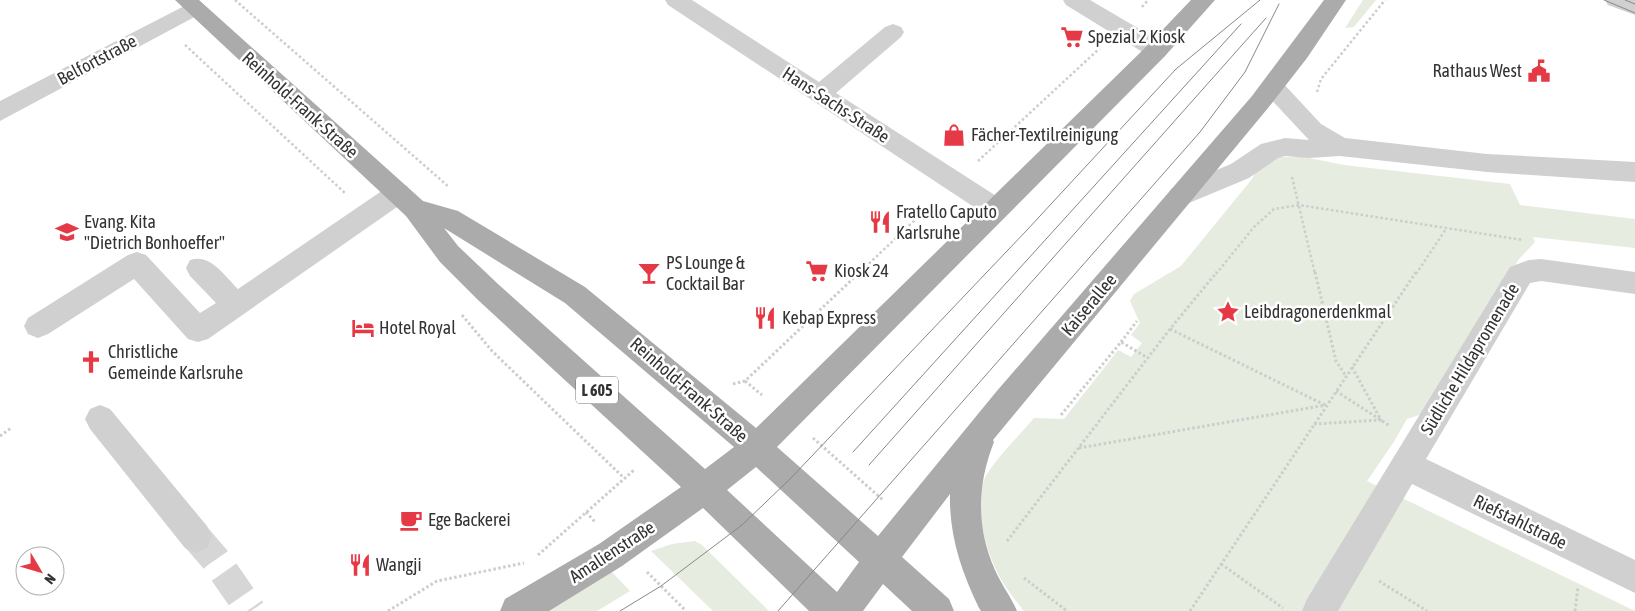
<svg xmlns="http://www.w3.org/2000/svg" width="1635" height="611" font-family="'Asap Condensed',sans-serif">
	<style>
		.green { fill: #e6ecdf }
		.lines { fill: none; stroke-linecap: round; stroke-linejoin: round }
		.minor-tunnel { stroke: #d6d6d6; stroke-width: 30; stroke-dasharray: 30 15; stroke-linecap: butt }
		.path-far1 { stroke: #cdcdcd; stroke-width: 2.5; stroke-dasharray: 2.5 2.5; stroke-linecap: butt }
		.path { stroke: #cdcdcd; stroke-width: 3; stroke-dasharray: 2.5 2.5; stroke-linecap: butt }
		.minor { fill: #d0d0d0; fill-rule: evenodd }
		.major { fill: #ababab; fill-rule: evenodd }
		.tram { stroke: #888; stroke-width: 1 }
		.labels { text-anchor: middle; stroke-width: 5; stroke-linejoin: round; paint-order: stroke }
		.shield { fill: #fff; stroke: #707070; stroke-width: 1 }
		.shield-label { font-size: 16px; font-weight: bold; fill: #333 }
		.poi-label { font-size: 18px; fill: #333; stroke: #fff; text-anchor: start }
		.street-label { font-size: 18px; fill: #333; stroke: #fff }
	</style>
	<rect width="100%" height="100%" fill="#fff"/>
	<path class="green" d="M1363 0H1376L1354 27 1345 28Z
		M1275 157H1304L1344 165 1510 184 1520 205 1635 219V248L1533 237 1535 242 1519 259 1425 413 1407 419 1393 443 1367 481 1635 611H1024L1022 609C1015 599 1007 590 1002 581 986 554 971 502 987 474 1000 454 1019 436 1034 418L1064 419 1118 350 1131 357 1142 343 1131 335 1140 323 1130 301 1134 294 1181 266 1252 179 1258 167Z
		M695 541 702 545 769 611H713L651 551 672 544Z
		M610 570 630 591 597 611H546Z"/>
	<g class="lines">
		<path class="minor-tunnel" d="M196 537 215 559 251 611"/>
		<path class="path-far1" d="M235 0 449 187
			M1142 7 1148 0
			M185 45 346 194
			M1317 92 1321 79 1385 0
			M978 161 1100 48
			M1292 177 1315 274
			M858 274 933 203
			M1216 274 1254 227 1274 209 1299 205 1523 240
			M1416 274 1446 229"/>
		<path class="path" d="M1315 272 1336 361 1346 376
			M462 315 492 351 624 478
			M1170 329 1325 405
			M1121 342 1137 321
			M745 381 762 395
			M733 384 745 381 860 272
			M1336 391 1390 426
			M1061 415 1121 342 1148 358
			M1314 424 1381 420 1352 367
			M0 436 11 428
			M813 438 883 500
			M1079 448 1326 405
			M586 512 596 523
			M1007 541 1170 329 1217 272
			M538 555 634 470
			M1221 564 1283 608
			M647 572 686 611
			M1024 578 1067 611
			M1379 581 1427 611
			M388 611 437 581 524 563
			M1190 611 1416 272
			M1575 611 1578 587"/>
		<path class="minor" d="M665 0H692L819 82 885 27 893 24 901 27 904 32 901 37 836 93 1004 201 1008 208 1004 215 995 218 986 215 668 5Z
			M1063 0H1090L1165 44 1168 50 1165 56 1157 58 1149 56 1066 5Z
			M1605 0H1635V15L1608 5Z
			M194 1 202 3 205 8 202 13 0 121V101Z
			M1273 79 1281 81 1321 124 1345 138 1487 154 1635 162V182L1487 172 1340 156 1309 158 1285 156 1278 158 1249 178 1189 203 1180 206 1171 203 1167 196 1171 189 1231 164 1261 144 1285 138 1309 140 1265 93 1261 87 1265 81Z
			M398 183 407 186 411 193 407 200 208 339 198 342 188 339 134 279 48 334 38 338 28 334 24 326 28 318 128 255 137 252 146 255 200 313 216 303 190 276 186 268 190 260C210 253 224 275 238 289L389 186Z
			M1541 259 1635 272V294L1541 281 1530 283 1426 459 1635 560V593L1412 484 1338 611H1302L1307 599 1510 267 1529 260Z
			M100 405 110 409 207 526 212 537 207 548 196 553 185 548 90 429 85 419 90 409Z"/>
		<path class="major" d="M175 0H199L423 201 458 211 585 287 756 428 1149 44 1191 0H1215L1165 56 777 447 878 536 996 392 1252 96 1324 0H1346L1307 58 1268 108 993 440 994 442C977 485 976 527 995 570 1001 584 1011 597 1017 611H981L979 608C961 571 949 535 950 494L902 557 949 599 954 611H912L883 584 863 611H809L703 508 622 566 549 611H500L505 599 599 544 681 487 478 300 440 262 406 216ZM444 228 565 303 734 447 705 469 498 284 458 246ZM756 467 859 562 837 592 727 490Z"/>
		<path class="tram" d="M1604 0 1635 13
			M1625 0 1635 4
			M853 452 1241 24
			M869 465 1266 18
			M620 611 661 586 742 525 790 479 1027 230 1176 69 1260 0
			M778 611 1200 132 1245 72 1279 4"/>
	</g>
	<defs>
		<symbol id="supermarket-bare" viewBox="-9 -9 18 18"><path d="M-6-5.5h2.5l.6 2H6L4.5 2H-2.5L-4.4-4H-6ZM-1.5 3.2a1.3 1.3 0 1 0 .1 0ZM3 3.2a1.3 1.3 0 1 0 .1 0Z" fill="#e63946" stroke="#fff" stroke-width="2.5" paint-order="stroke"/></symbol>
		<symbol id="civic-bare" viewBox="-9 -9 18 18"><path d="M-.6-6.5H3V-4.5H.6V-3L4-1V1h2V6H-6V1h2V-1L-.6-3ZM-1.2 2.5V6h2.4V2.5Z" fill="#e63946" stroke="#fff" stroke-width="2.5" paint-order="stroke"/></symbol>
		<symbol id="shop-bare" viewBox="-9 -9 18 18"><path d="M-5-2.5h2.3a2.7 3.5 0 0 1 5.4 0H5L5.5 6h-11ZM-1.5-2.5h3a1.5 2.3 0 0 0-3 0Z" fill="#e63946" stroke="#fff" stroke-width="2.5" paint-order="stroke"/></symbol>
		<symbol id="restaurant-bare" viewBox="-9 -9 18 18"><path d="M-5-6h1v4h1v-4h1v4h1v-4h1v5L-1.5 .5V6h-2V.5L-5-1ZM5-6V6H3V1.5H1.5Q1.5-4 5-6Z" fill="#e63946" stroke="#fff" stroke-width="2.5" paint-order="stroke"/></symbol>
		<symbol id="school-bare" viewBox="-9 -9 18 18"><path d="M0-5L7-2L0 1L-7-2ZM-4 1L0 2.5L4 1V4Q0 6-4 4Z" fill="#e63946" stroke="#fff" stroke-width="2.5" paint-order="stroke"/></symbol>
		<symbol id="bar-bare" viewBox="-9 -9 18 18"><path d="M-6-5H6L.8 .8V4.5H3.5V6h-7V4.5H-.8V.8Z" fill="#e63946" stroke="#fff" stroke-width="2.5" paint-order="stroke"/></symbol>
		<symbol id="sight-bare" viewBox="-9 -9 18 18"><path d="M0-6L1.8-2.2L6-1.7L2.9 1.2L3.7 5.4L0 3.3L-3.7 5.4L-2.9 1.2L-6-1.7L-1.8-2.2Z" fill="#e63946" stroke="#fff" stroke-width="2.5" paint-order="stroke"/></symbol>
		<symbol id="hotel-bare" viewBox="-9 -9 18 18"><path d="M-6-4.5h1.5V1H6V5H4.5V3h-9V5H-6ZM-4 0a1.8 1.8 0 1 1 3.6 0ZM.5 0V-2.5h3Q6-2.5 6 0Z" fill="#e63946" stroke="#fff" stroke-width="2.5" paint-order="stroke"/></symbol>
		<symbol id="church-bare" viewBox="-9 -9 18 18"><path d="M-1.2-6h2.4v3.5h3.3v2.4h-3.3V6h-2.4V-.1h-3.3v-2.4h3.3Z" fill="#e63946" stroke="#fff" stroke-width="2.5" paint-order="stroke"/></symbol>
		<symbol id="cafe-bare" viewBox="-9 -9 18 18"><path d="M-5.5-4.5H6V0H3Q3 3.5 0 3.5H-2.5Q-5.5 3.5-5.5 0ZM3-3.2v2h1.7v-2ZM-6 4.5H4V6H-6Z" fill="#e63946" stroke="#fff" stroke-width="2.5" paint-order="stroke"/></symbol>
	</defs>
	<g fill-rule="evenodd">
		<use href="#supermarket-bare" x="1056" y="21" width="32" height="32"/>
		<use href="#civic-bare" x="1523" y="55" width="32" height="32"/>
		<use href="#shop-bare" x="938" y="119" width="32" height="32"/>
		<use href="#restaurant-bare" x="864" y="206" width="32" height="32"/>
		<use href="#school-bare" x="51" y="216" width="32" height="32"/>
		<use href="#supermarket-bare" x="801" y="255" width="32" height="32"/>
		<use href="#bar-bare" x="633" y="257" width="32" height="32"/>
		<use href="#sight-bare" x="1212" y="296" width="32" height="32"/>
		<use href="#restaurant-bare" x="749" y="302" width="32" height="32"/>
		<use href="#hotel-bare" x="347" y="312" width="32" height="32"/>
		<use href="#church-bare" x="75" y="346" width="32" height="32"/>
		<use href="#cafe-bare" x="395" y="504" width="32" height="32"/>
		<use href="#restaurant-bare" x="344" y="549" width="32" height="32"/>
	</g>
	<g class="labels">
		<rect class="shield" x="576" y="376.5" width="42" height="27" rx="4"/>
		<g class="shield-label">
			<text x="597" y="396">L 605</text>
		</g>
		<g class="poi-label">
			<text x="1088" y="43">Spezial 2 Kiosk</text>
			<text x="1522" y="77" text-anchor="end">Rathaus West</text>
			<text x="971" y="141">Fächer-Textilreinigung</text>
			<text x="896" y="218">Fratello Caputo<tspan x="896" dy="21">Karlsruhe</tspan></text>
			<text x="84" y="228">Evang. Kita<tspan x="84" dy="21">"Dietrich Bonhoeffer"</tspan></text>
			<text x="666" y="269">PS Lounge &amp;<tspan x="666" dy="21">Cocktail Bar</tspan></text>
			<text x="834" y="277">Kiosk 24</text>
			<text x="1244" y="318">Leibdragonerdenkmal</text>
			<text x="782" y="324">Kebap Express</text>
			<text x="379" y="334">Hotel Royal</text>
			<text x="108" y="358">Christliche<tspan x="108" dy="21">Gemeinde Karlsruhe</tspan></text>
			<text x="428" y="526">Ege Backerei</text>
			<text x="376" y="571">Wangji</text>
		</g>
		<g class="street-label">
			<text transform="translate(97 60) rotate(-28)" y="6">Belfortstraße</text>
			<text transform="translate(300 105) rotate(42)" y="6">Reinhold-Frank-Straße</text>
			<text transform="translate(836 105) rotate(33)" y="6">Hans-Sachs-Straße</text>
			<text transform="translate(1089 305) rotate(-50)" y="6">Kaiserallee</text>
			<text transform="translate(1470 359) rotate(-59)" y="6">Südliche Hildapromenade</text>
			<text transform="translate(689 390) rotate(41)" y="6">Reinhold-Frank-Straße</text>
			<text transform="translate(1520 522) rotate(26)" y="6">Riefstahlstraße</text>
			<text transform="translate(612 552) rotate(-33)" y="6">Amalienstraße</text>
		</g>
	</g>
	<g transform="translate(40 571) rotate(128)"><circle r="24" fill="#ffffff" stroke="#adadad"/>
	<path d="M0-4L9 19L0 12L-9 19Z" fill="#e63946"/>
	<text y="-8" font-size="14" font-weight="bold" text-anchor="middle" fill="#333333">N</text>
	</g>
</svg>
